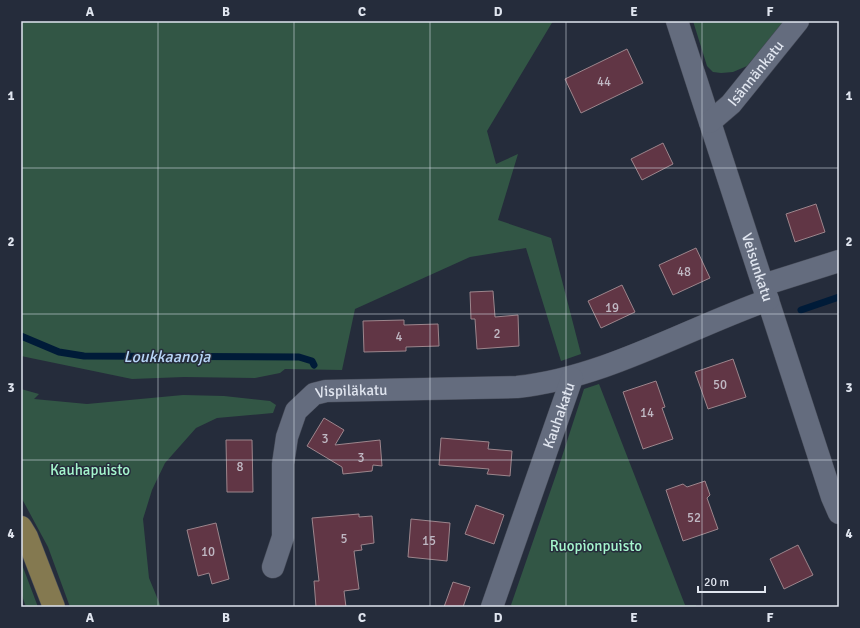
<svg xmlns="http://www.w3.org/2000/svg" width="860" height="628" font-family="Signika,sans-serif">
	<style>
		.green { fill: #325645 }
		.lines { fill: none; stroke-linecap: round; stroke-linejoin: round }
		.stream { stroke: #001b38; stroke-width: 7 }
		.building { fill: #613645; stroke: #9c858c }
		.minor-casing { stroke: #454a57; stroke-width: 23 }
		.major-casing { stroke: #454a57; stroke-width: 23 }
		.minor { stroke: #646c7e; stroke-width: 22 }
		.major { stroke: #847950; stroke-width: 22 }
		.grid { fill: none; stroke: #e0e5ef; stroke-width: 1; stroke-opacity: 0.55 }
		.labels { text-anchor: middle; stroke-width: 3; stroke-linejoin: round; paint-order: stroke }
		.number-label { font-size: 13px; fill: #c0b9c4 }
		.street-label { font-size: 15px; fill: #e0e5ef; stroke: #252c3b }
		.park-label { font-size: 15px; fill: #a5f5cd; stroke: #252c3b }
		.water-label { font-size: 16px; font-style: italic; fill: #b8d6f8; stroke: #252c3b }
		.neatline { fill: none; stroke: #e0e5ef; stroke-width: 1.5 }
		.grid-label { font-size: 13px; text-anchor: middle; font-weight: bold; fill: #e0e5ef }
	</style>
	<rect width="100%" height="100%" fill="#252c3b"/>
	<path class="green" d="M21 21H553L487 131 496 164 518 154 498 220 551 238 581 354 561 361 526 248 470 257 355 309 342 370 285 369 280 373 255 378 184 377 132 379 21 356Z
		M693 21H785L747 66 733 72 721 73 713 72 707 66Z
		M599 384 685 605H696V607H513L511 605 557 472 584 389Z
		M21 389 39 394 34 399 87 404 183 395 224 396 270 401 276 405 273 413 217 418 196 428 165 463 152 490 143 519 149 578 161 607H70L48 547 21 497Z
		M21 562 38 607H26L21 593Z"/>
	<g class="lines">
		<path class="stream" d="M801 310 839 297
			M21 336 59 352 84 356 299 357 312 361 314 365"/>
	</g>
	<path class="building" d="M627 49 643 83 581 113 565 79Z
		M663 143 673 164 642 180 631 159Z
		M816 204 825 232 795 242 786 214Z
		M696 248 710 278 673 295 659 265Z
		M622 285 635 312 601 328 588 301Z
		M493 291 495 317 518 315 519 346 477 349 475 319H471L470 292Z
		M404 320V325L438 324 439 346 406 347V351L364 352 363 321Z
		M733 359 746 397 708 409 695 372Z
		M656 381 665 407 662 408 673 439 643 449 623 392Z
		M324 418 344 430 335 445 380 440 382 466 373 465 372 471 343 474 342 467 307 446Z
		M441 438 489 442 488 449 512 451 510 476 487 474 489 469 439 465Z
		M226 440H252L253 492H227Z
		M705 481 710 495 707 498 718 529 683 541 666 490 683 484 687 487Z
		M476 505 504 515 494 544 465 534Z
		M359 514V517L372 516 374 543 361 545 362 550 354 551 359 589 344 591 346 607H316L314 581H319L312 518Z
		M411 519 450 523 447 561 408 557Z
		M216 523 229 579 212 584 209 573 198 576 187 530Z
		M798 545 813 575 784 589 770 559Z
		M453 582 470 587 463 607H444Z"/>
	<g class="lines">
		<defs>
			<g id="minor">
				<path id="s1" d="M677 21 832 497 839 513"/>
				<path id="s2" d="M710 122 731 104 798 21"/>
				<path d="M763 285 839 261"/>
				<path id="s3" d="M273 567 283 537V464L287 437 296 411 314 394 326 391 517 387C604 378 686 329 768 300"/>
				<path id="s4" d="M492 607 572 378"/>
			</g>
			<path id="major" d="M21 527 27 537 54 607"/>
		</defs>
		<use href="#minor" class="minor-casing"/>
		<use href="#major" class="major-casing"/>
		<use href="#minor" class="minor"/>
		<use href="#major" class="major"/>
	</g>
	<path class="grid" d="M158 21V607M294 21V607M430 21V607M566 21V607M702 21V607M21 168H839M21 314H839M21 460H839"/>
	<g class="labels">
		<g class="number-label">
			<text x="604" y="86">44</text>
			<text x="684" y="276">48</text>
			<text x="612" y="312">19</text>
			<text x="497" y="338">2</text>
			<text x="399" y="341">4</text>
			<text x="720" y="389">50</text>
			<text x="647" y="417">14</text>
			<text x="325" y="443">3</text>
			<text x="361" y="462">3</text>
			<text x="240" y="471">8</text>
			<text x="694" y="522">52</text>
			<text x="344" y="543">5</text>
			<text x="429" y="545">15</text>
			<text x="208" y="556">10</text>
		</g>
		<g class="street-label">
			<text dy="5" stroke="none"><textPath href="#s2" startOffset="67">Isännänkatu</textPath></text>
			<text dy="5" stroke="none"><textPath href="#s1" startOffset="259">Veisunkatu</textPath></text>
			<text dy="5" stroke="none"><textPath href="#s3" startOffset="222">Vispiläkatu</textPath></text>
			<text dy="5" stroke="none"><textPath href="#s4" startOffset="203">Kauhakatu</textPath></text>
		</g>
		<g class="park-label">
			<text x="90" y="475">Kauhapuisto</text>
			<text x="596" y="551">Ruopionpuisto</text>
		</g>
		<g class="water-label">
			<text x="167" y="362">Loukkaanoja</text>
		</g>
	</g>
	<rect width="860" height="628" fill="none" stroke="#252c3b" stroke-width="44"/>
	<path d="M698 586v6h67v-6" fill="none" stroke="#e0e5ef" stroke-width="2"/>
	<text x="704" y="586" font-size="12" fill="#e0e5ef" stroke="#252c3b" stroke-width="3" paint-order="stroke">20 m</text>
	<rect x="22" y="22" width="816" height="584" class="neatline"/>
	<g class="grid-label">
		<text x="90" y="16">A</text>
		<text x="226" y="16">B</text>
		<text x="362" y="16">C</text>
		<text x="498" y="16">D</text>
		<text x="634" y="16">E</text>
		<text x="770" y="16">F</text>
		<text x="11" y="100">1</text>
		<text x="849" y="100">1</text>
		<text x="11" y="246">2</text>
		<text x="849" y="246">2</text>
		<text x="11" y="392">3</text>
		<text x="849" y="392">3</text>
		<text x="11" y="538">4</text>
		<text x="849" y="538">4</text>
		<text x="90" y="622">A</text>
		<text x="226" y="622">B</text>
		<text x="362" y="622">C</text>
		<text x="498" y="622">D</text>
		<text x="634" y="622">E</text>
		<text x="770" y="622">F</text>
	</g>
</svg>
